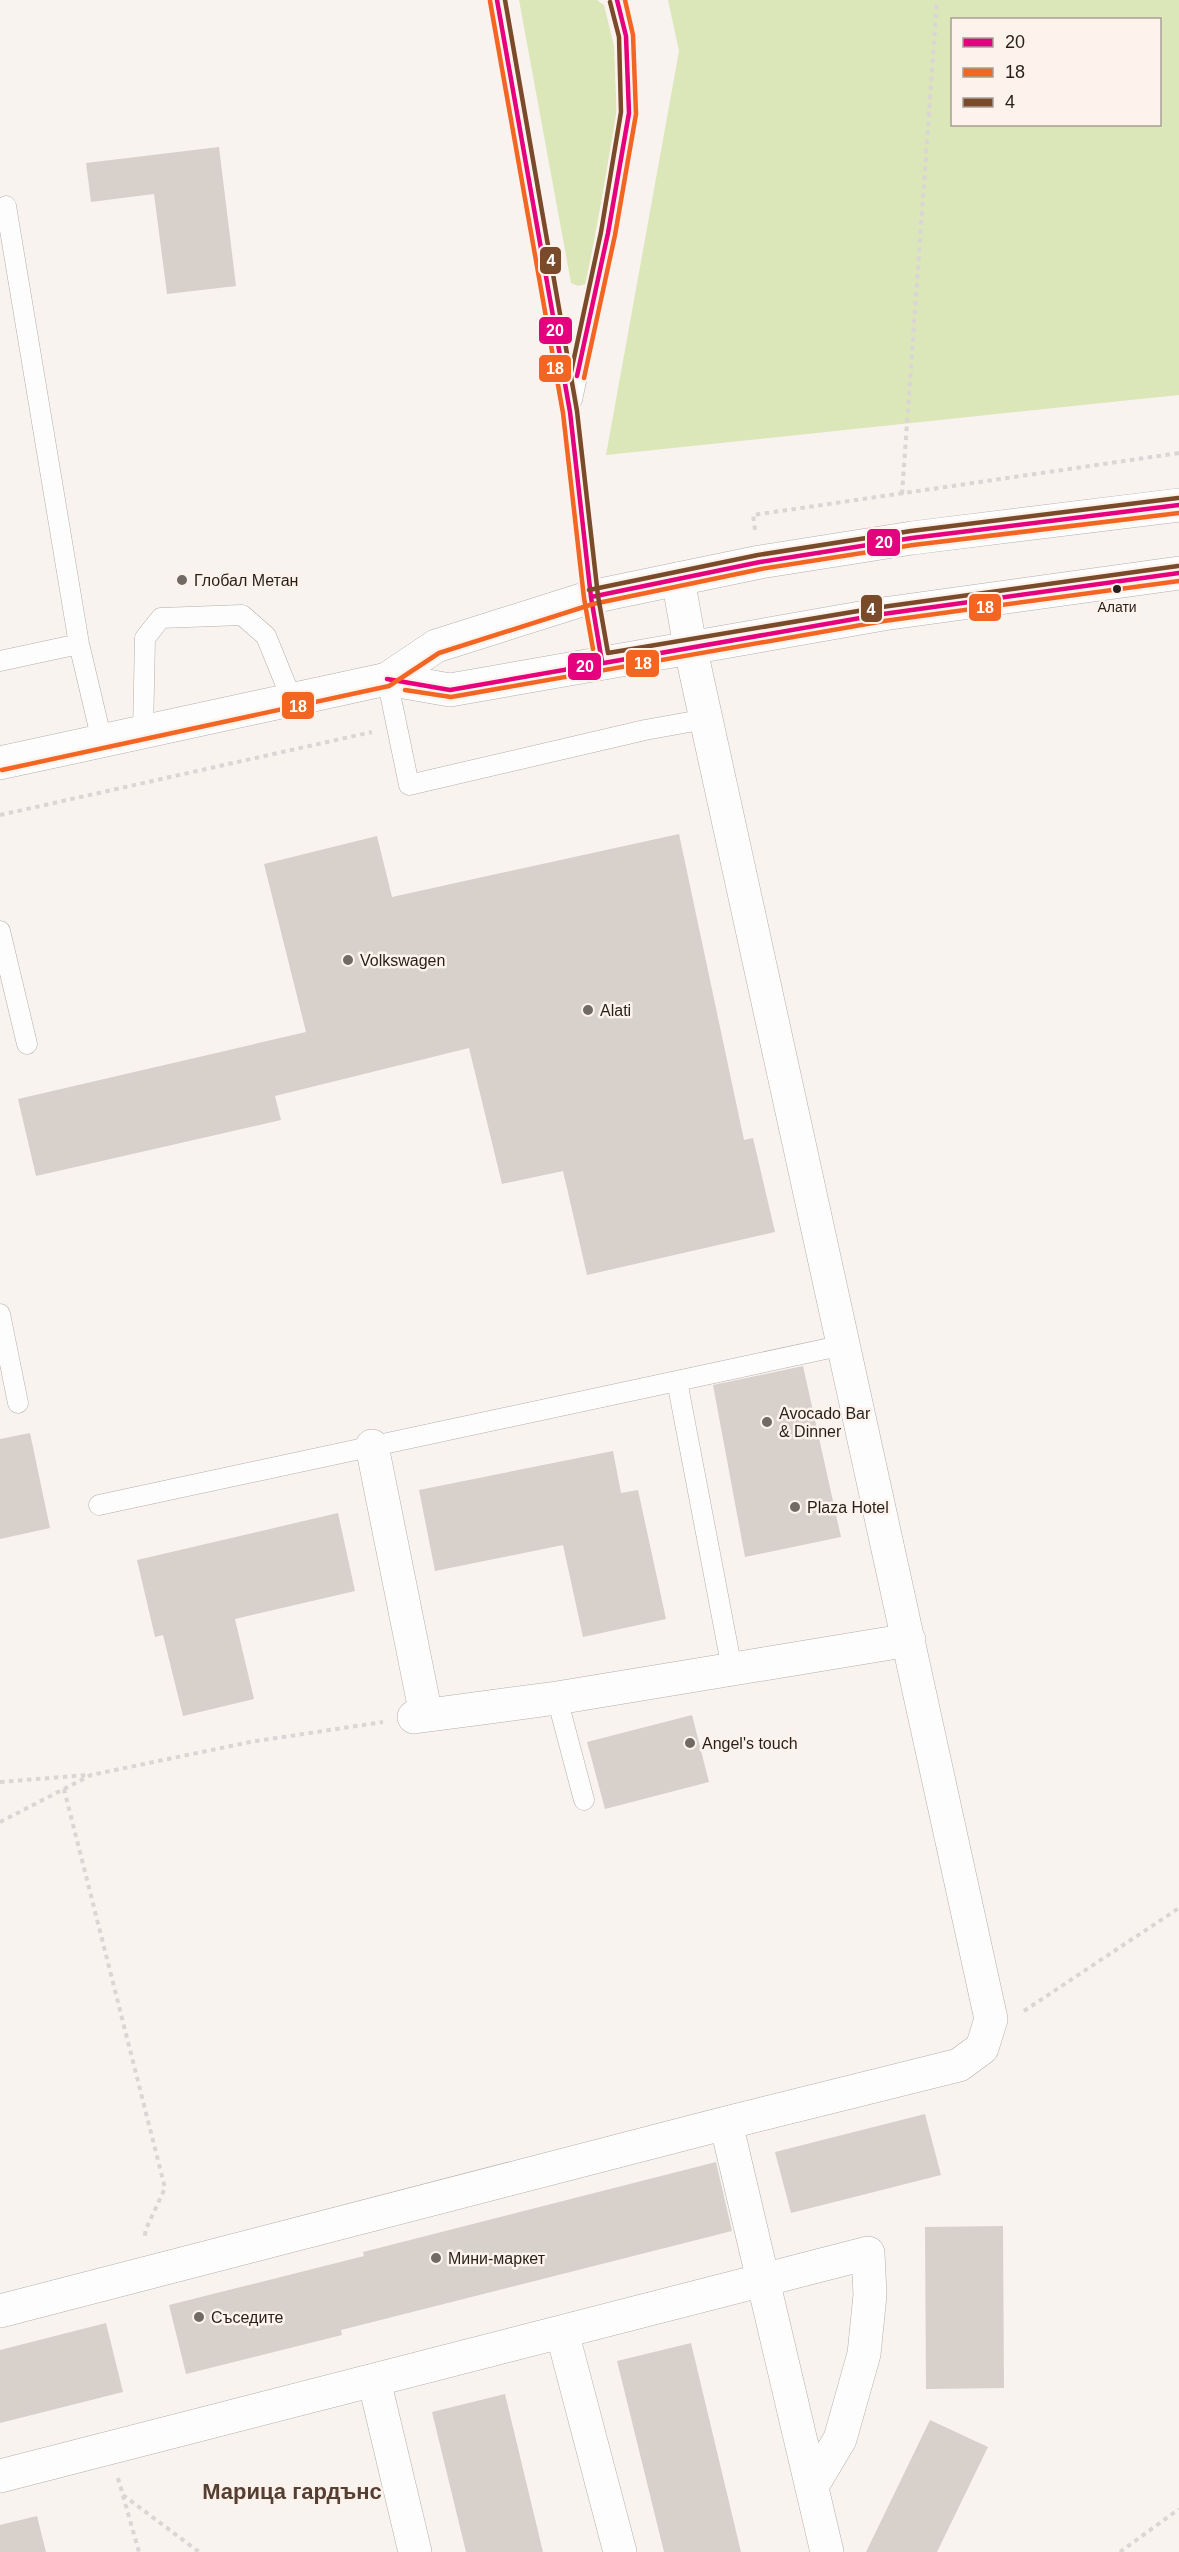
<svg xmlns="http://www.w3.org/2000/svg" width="1179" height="2552" font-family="Arial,sans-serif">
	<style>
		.green { fill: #dce7b9; fill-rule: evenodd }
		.building { fill: #d7d0cb }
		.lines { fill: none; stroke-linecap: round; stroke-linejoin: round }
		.lane-casing { stroke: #b5aeaa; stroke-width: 21 }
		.street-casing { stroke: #b5aeaa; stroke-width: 34 }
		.primary-casing { stroke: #b5aeaa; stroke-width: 34 }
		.path { stroke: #d9d6d5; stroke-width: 4; stroke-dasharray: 4.5 4.5; stroke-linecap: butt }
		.lane { stroke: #fefdfd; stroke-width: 20 }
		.street { stroke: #fefdfd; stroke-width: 33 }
		.primary { stroke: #fefdfd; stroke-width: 33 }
		.bus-1-casing { stroke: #fdf2ec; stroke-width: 9 }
		.bus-2-casing { stroke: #fdf2ec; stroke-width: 9 }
		.bus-3-casing { stroke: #fdf2ec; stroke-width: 9 }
		.bus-1 { stroke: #e5007d; stroke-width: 4.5 }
		.bus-2 { stroke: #f26522; stroke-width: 4.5 }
		.bus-3 { stroke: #7a4b2a; stroke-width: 4.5 }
		.poi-dot { fill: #716964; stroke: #fdf2ec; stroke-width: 2 }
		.bus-dot { fill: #281f19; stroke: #fdf2ec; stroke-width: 2 }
		.labels { text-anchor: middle; stroke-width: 5; stroke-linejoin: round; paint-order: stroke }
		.bus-label { font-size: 14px; fill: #281f19; stroke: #fdf2ec }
		.poi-label { font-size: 16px; fill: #281f19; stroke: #fdf2ec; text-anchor: start }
		.district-label { font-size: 22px; font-weight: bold; fill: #553f32; stroke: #fdf2ec }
		.line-badge { stroke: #fdf2ec; stroke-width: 2 }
		.badge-label { font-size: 16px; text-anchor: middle; font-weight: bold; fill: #fff }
	</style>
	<rect width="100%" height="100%" fill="#f9f3f0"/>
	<path class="green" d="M519 0H597L604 5 614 46 617 117 586 284 578 286 571 283Z
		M668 0H1179V395L606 455 679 51ZM952 20H1160V124H952Z"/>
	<path class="building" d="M219 147 236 286 167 294 154 194 91 202 86 163Z
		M679 834 744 1140 753 1138 775 1232 587 1275 563 1171 502 1184 469 1048 275 1096 281 1120 36 1176 18 1099 306 1032 264 864 377 836 392 897Z
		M803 1366 841 1537 745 1557 713 1385Z
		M30 1433 50 1528 0 1539V1439Z
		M613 1451 621 1493 638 1490 666 1619 583 1637 563 1545 435 1571 419 1490Z
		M338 1513 355 1591 235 1619 254 1699 183 1716 163 1635 155 1637 137 1560Z
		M692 1715 709 1782 605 1809 587 1742Z
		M925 2114 941 2175 791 2213 775 2152Z
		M716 2162 732 2231 341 2330 342 2335 186 2374 169 2305 364 2256 363 2252Z
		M1003 2226 1004 2388 926 2389 925 2227Z
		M106 2323 123 2392 0 2423V2350Z
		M691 2343 741 2552H664L617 2361Z
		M505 2394 543 2552H466L432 2412Z
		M930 2420 988 2447 937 2552H866Z
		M37 2516 46 2552H0V2525Z"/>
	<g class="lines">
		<defs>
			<path id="lane" d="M497 0 570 412 591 597 602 662
				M6 206 79 644 102 741
				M572 400 608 233 629 113 626 36 617 0
				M0 661 79 644
				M387 679 409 785 645 730 706 719
				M143 732 145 638 161 618 242 615 266 636 292 700
				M0 931 27 1044
				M0 1314 18 1403
				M677 1381 732 1669
				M99 1505 844 1345
				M557 1698 584 1800"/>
			<path id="street" d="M372 1446 426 1715
				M414 1717 557 1698 909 1640
				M726 2123 827 2552
				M0 2311 726 2123 959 2065 982 2048 991 2019 690 646 678 579
				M562 2332 620 2552
				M374 2380 415 2552
				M0 2476 868 2253 870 2295 864 2354 840 2439 812 2486"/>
			<path id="primary" d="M387 679 450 690 883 614 1179 573
				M0 763 387 679 436 646 591 597 760 562 912 538 1179 505"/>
		</defs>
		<use href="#lane" class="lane-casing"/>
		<use href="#street" class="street-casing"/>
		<use href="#primary" class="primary-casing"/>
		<path class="path" d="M902 494 937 0
			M755 530 753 515 1179 453
			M0 815 372 732
			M0 1782 87 1775
			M64 1789 165 2188 146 2229 144 2240
			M0 1822 91 1775 250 1742 383 1722
			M1024 2011 1179 1908
			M118 2478 139 2552
			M123 2495 199 2552
			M1120 2552 1179 2509"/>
		<use href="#lane" class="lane"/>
		<use href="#street" class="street"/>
		<use href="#primary" class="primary"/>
		<defs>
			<path id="bus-1" d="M497 0 570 412 591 597 602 662
				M577 376 608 233 629 113 626 36 617 0
				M591 597 760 562 912 538 1179 505
				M387 679 450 690 883 614 1179 573"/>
			<path id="bus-2" d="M490 1 563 413 584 598 593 649
				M584 378 615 235 636 114 633 35 625 0
				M405 690 451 697 884 621 1179 581
				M2 770 389 686 439 653 593 604 761 569 913 545 1179 513"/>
			<path id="bus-3" d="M505 0 577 411 598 596 608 653 882 607 1178 566
				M571 372 601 232 621 112 619 37 610 2
				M589 590 758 555 911 531 1178 498"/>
		</defs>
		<use href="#bus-1" class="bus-1-casing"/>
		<use href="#bus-2" class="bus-2-casing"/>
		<use href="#bus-3" class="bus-3-casing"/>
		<use href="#bus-1" class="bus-1"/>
		<use href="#bus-2" class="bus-2"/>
		<use href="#bus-3" class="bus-3"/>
	</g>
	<g class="poi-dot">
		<circle cx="182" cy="580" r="6"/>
		<circle cx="348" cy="960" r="6"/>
		<circle cx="588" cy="1010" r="6"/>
		<circle cx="767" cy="1422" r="6"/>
		<circle cx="795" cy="1507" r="6"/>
		<circle cx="690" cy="1743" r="6"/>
		<circle cx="436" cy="2258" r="6"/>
		<circle cx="199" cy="2317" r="6"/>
	</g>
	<circle class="bus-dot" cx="1117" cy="589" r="5"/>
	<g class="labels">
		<g class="bus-label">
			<text x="1117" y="612">Алати</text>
		</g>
		<g class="poi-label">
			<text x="194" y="586">Глобал Метан</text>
			<text x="360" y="966">Volkswagen</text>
			<text x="600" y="1016">Alati</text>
			<text x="779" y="1419">Avocado Bar<tspan x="779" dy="18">&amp; Dinner</tspan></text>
			<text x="807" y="1513">Plaza Hotel</text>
			<text x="702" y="1749">Angel's touch</text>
			<text x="448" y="2264">Мини-маркет</text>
			<text x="211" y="2323">Съседите</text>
		</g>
		<g class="district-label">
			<text x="292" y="2499">Марица гардънс</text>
		</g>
	</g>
	<g class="line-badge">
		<rect x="539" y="246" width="23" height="29" rx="6" fill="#7a4b2a"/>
		<rect x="538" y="316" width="35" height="29" rx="6" fill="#e5007d"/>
		<rect x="538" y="354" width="34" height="29" rx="6" fill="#f26522"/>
		<rect x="866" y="528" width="35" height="29" rx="6" fill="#e5007d"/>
		<rect x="968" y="593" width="34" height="29" rx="6" fill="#f26522"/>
		<rect x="860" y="594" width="23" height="29" rx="6" fill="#7a4b2a"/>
		<rect x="625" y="649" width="35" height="29" rx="6" fill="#f26522"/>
		<rect x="567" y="652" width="35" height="29" rx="6" fill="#e5007d"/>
		<rect x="281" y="691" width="34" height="29" rx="6" fill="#f26522"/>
	</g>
	<g class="badge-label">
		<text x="551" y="266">4</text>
		<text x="555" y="336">20</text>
		<text x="555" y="374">18</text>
		<text x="884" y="548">20</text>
		<text x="985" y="613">18</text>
		<text x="871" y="615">4</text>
		<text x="643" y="669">18</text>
		<text x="585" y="672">20</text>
		<text x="298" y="712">18</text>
	</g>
	<rect x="951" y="18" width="210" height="108" fill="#fdf2ec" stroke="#a89e98" stroke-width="1.5"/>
	<rect x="963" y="38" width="30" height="9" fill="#e5007d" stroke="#a89e98" stroke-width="1.5"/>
	<text x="1005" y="48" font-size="18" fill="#281f19">20</text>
	<rect x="963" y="68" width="30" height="9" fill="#f26522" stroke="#a89e98" stroke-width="1.5"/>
	<text x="1005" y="78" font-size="18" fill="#281f19">18</text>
	<rect x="963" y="98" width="30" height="9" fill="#7a4b2a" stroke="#a89e98" stroke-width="1.5"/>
	<text x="1005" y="108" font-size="18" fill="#281f19">4</text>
</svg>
